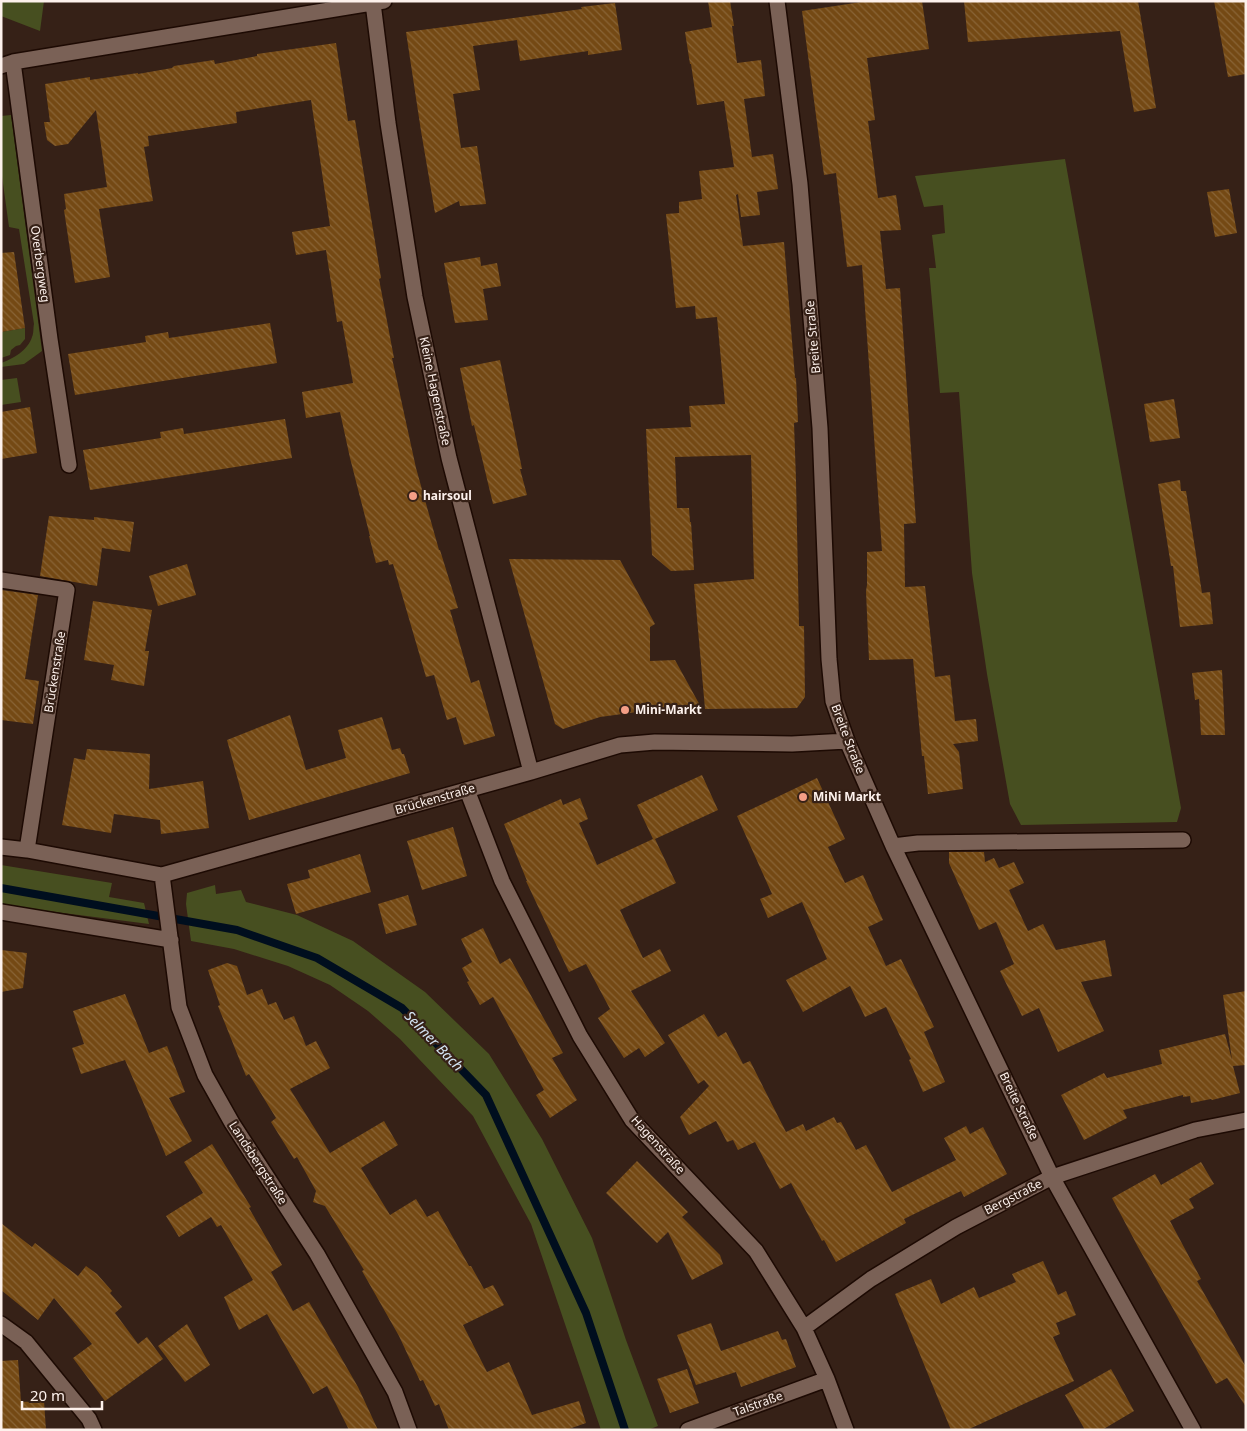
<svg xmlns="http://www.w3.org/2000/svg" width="1247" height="1431" font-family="'Noto Sans',sans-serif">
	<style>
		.grass { fill: #474f20 }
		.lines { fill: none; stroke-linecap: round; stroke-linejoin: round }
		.stream { stroke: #000e1e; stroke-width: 8 }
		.building { fill: url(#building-back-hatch) }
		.minor-casing { stroke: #1d0a03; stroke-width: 18 }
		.minor { stroke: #7a6156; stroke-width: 15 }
		.poi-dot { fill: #f49e86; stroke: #362117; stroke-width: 2 }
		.labels { text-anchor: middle; stroke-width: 4.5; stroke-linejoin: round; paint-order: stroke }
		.street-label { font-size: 12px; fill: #fdf1ec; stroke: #362117 }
		.poi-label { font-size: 12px; font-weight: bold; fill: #fdf1ec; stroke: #362117; text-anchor: start }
		.water-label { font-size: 14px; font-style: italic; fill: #d4e5f5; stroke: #362117 }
	</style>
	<defs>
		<pattern id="building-back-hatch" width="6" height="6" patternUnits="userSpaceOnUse" patternTransform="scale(1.25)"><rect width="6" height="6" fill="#744914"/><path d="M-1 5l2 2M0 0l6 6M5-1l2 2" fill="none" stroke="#896436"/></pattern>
	</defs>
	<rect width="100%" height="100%" fill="#362117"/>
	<path class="grass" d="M1 1H44L40 31 1 16Z
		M11 115 42 351 24 364 1 367V363C13 359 28 350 32 337 34 333 33 328 34 324L19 229 9 227 1 169V116Z
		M1065 159 1181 808 1177 822 1021 825 1010 804 987 674 972 573 959 392 940 393 929 268H936L932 235 945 233 943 205 924 207 915 176Z
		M25 328V339L20 345 16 346 11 350 10 355 1 358V332Z
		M17 378 21 402 1 405V380Z
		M1 865 112 883 109 897 144 903 149 924 1 905Z
		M215 885 216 894 241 890 246 902 297 915 353 941 425 992 489 1054 542 1139 592 1238 626 1340 658 1426 648 1430H601L531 1224 473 1116 400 1039 368 1011 330 985 288 966 234 949 191 941 186 904 187 893Z"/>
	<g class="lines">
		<path class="stream" d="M1 888 237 930 317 958 402 1008 486 1095 586 1313 625 1430"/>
	</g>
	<path class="building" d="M708 1H730L734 26H732L737 63 761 60 765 96 744 99 752 157 773 154 778 189 757 192 760 215 741 217 738 194 736 195 743 246 784 242 795 378H796L798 422 794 423 796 480 799 626H804L805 697 797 708 705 709 694 584 754 579 751 455 675 457 677 508H689L690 522H691L694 570 671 571 652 555 646 429 691 427 689 406 725 404 717 317 696 319 695 306 676 308 666 214 679 213V202L702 199 699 171 734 167 724 101 697 105 691 64H690L685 32 712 27Z
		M868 1H922L929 49 867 58 875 120 868 121 878 198 896 195 901 230 880 231 886 289 900 288 908 406 916 523 904 524 905 587 925 586 935 677 950 675 955 721 976 719 978 741 953 744 959 752 963 789 928 794 924 756H922L913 659 869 660 866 591 867 585V552L882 551 862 265 847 267 836 173 824 175 802 11Z
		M964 1H1138L1156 108 1134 112 1120 31 968 42Z
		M1214 1H1246V74L1228 77Z
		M615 3 622 50 588 55V51L520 61 517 40 473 46 480 90 453 94 461 148 477 146 486 204 460 206 459 201 435 213 421 131 406 32 582 9 581 7Z
		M336 43 348 121 355 120 381 278 379 279 394 358H392L416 468 439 550H440L458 608 450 610 471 683 479 680 495 736 464 745 456 717 447 720 434 675 426 677 393 564 389 565 388 560 376 563 369 536H370L350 458 340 412 306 418 302 392 353 383 342 321 337 322 326 250 296 255 292 232 330 226 311 100 236 112 237 123 148 136 149 146 144 147 153 201 99 209 110 277 75 283 64 210 66 209 64 194 107 187 96 110 68 144 55 146 47 140 44 122H50L45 84 90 77V80L138 73V74L172 68 174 66 214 60 215 64 257 56V54Z
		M1229 189 1237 233 1215 237 1207 192Z
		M14 252 25 328 1 332V253Z
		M480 257 481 266 497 263 501 286 483 289 488 320 455 323 444 263Z
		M270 323 277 363 75 395 68 354 146 342 145 336 168 332 169 338Z
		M500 360 522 469H520L527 495 493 504 474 425 472 426 460 368Z
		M1174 399 1180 438 1150 442 1144 404Z
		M30 407 37 453 1 459V412Z
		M285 419 292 458 90 490 83 450 161 438 160 432 183 428 184 434Z
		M1180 480 1181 491H1186L1202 593 1210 592 1213 624 1180 627 1173 566H1171L1158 484Z
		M49 516 94 520V517L134 522 130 552 102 548 97 586 40 576Z
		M509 559 620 560 655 624 650 627V661L675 660 702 709 652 710 600 717 563 729 555 724Z
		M187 564 196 595 158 606 149 576Z
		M1 590 38 595 25 679 39 681 33 724 1 720Z
		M93 601 152 610 145 651H149L144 686 111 680 114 665 84 660Z
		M1222 670 1225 735H1201L1199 699 1195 700 1192 673Z
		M290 715 306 770 346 758 338 730 382 717 392 750 400 748 402 754H404L410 773 249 820 227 740Z
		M87 749 150 754 149 789 203 781 209 828 161 834 160 820 114 814 111 833 62 825 74 758 85 760Z
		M702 775 718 810 655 839 676 883 620 910 643 958 660 949 671 971 631 991 665 1043 645 1057 639 1048 624 1058 598 1018 610 1009 586 964 569 972 526 881H527L504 824 561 799 563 805 580 798 588 819 579 823 597 865 653 839 637 805Z
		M817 778 845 839 828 847 845 883 863 875 883 920 868 927 886 966 901 959 934 1027 924 1032 945 1082 923 1092 909 1060 911 1059 886 1007 865 1017 850 986 803 1012 786 980 827 959 802 902 768 918 760 899 772 894 737 816Z
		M453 827 467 876 422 890 407 841Z
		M949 852H984L985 862 994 858 999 868 1014 862 1024 883 1009 890 1028 931 1043 924 1056 950 1105 940 1112 976 1081 982 1104 1031 1058 1052 1039 1008 1022 1016 1000 971 1014 964 996 922 979 930 949 863Z
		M360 854 371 892 296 914 287 884 310 878 308 870Z
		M408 895 417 925 386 934 378 904Z
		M483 928 500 964 510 958 563 1053 552 1058 577 1100 550 1118 536 1095 544 1090 493 997 480 1005 467 982 469 981 462 968 472 962 461 939Z
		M1 950 27 953 23 988 1 992Z
		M227 963 237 966 247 995 262 989 268 1005 276 1002 284 1020 294 1016 306 1046 316 1041 330 1068 290 1089 330 1153 384 1121 398 1145 361 1168 390 1215 416 1199 427 1217 438 1211 469 1266H471L484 1289 493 1285 504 1305 463 1325 487 1372 509 1362 532 1415 579 1401 586 1423 566 1430H449L439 1404 435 1406 423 1380 420 1381 399 1336 362 1271 364 1270 325 1206 313 1202 316 1191 297 1157 294 1159 271 1122 276 1118 249 1074 246 1076 218 1006 220 1005 208 970Z
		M1246 991V1065L1233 1066 1240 1093 1212 1100 1211 1099 1191 1103 1190 1096 1183 1097V1095L1123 1110 1127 1118 1084 1140 1061 1095 1104 1073 1107 1078 1162 1064 1159 1050 1225 1034 1232 1060 1223 995Z
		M125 994 149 1053 167 1046 185 1092 169 1098 192 1141 166 1156 125 1060 81 1074 72 1048 84 1044 73 1011Z
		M704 1014 718 1037 726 1032 743 1064 750 1061 786 1132 803 1124 806 1131 834 1117 837 1123 841 1122 856 1150 866 1145 892 1192 956 1160 944 1138 966 1126 970 1134 983 1127 1007 1174 964 1197 961 1191 904 1219 906 1223 836 1262 824 1240 822 1241 791 1183 780 1189 755 1142 738 1150 733 1140 727 1142 716 1121 689 1135 680 1117 709 1086 704 1080 698 1084 668 1035Z
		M212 1144 251 1207 249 1208 282 1265 271 1272 293 1311 309 1302 358 1387 378 1430H349L327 1386 313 1394 267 1314 239 1330 224 1297 253 1280 221 1225 217 1227 211 1217 179 1237 166 1216 203 1193 184 1162Z
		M637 1161 688 1212 682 1217 720 1255 723 1264 692 1280 668 1232 657 1243 606 1193Z
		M1201 1162 1214 1184 1189 1199 1194 1208 1170 1221 1201 1279 1197 1281 1246 1367V1407L1227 1378 1216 1384 1138 1247 1112 1198 1155 1174 1161 1185Z
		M1 1223 32 1247 35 1243 78 1276 86 1266 97 1274 112 1291 110 1293 122 1307 115 1313 138 1344 147 1337 163 1359 105 1401 73 1358 92 1344 54 1298 38 1320 1 1290Z
		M1043 1261 1058 1295 1066 1291 1076 1315 1056 1323 1060 1334 1053 1337 1074 1381 967 1430H951L895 1294 931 1279 941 1304 974 1287 979 1298 1016 1282 1012 1274Z
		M711 1323 721 1351 778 1331 782 1340 786 1339 796 1367 741 1387 736 1372 696 1385 677 1335Z
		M187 1324 210 1365 185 1382 158 1346Z
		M18 1360 21 1402 44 1401 46 1430H1V1361Z
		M687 1369 699 1403 670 1413 657 1379Z
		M1111 1369 1134 1411 1102 1430H1085L1065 1395Z"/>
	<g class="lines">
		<defs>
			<path id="minor" d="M777 1 800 184 820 428 829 659 833 701 847 741 893 846 1052 1177 1193 1430
				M373 3 388 123 415 297 449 458 531 772
				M13 62 50 339 69 465
				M1 66 13 62 384 1
				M1 580 67 590 27 850
				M467 790 502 881 580 1036 632 1120 756 1251 804 1328 827 1379 846 1430
				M893 846 918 843 1183 840
				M1 847 27 850 162 875 531 772 620 745 655 742 792 744 847 741
				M162 875 179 1007 205 1075 232 1123 317 1254 395 1392 409 1430
				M1 912 171 940
				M1 1324 26 1342 89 1419 94 1430
				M804 1328 871 1279 956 1227 1052 1177 1195 1130 1246 1120
				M688 1430 827 1379"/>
		</defs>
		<use href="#minor" class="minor-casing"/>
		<use href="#minor" class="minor"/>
	</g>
	<g class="poi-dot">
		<circle cx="413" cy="496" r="5"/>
		<circle cx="625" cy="710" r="5"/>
		<circle cx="803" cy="797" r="5"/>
	</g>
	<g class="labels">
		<g class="street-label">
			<text transform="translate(40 264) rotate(82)" y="4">Overbergweg</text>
			<text transform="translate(813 337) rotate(-95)" y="4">Breite Straße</text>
			<text transform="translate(435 391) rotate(78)" y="4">Kleine Hagenstraße</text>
			<text transform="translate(55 672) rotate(-81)" y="4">Brückenstraße</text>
			<text transform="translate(848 739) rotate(69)" y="4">Breite Straße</text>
			<text transform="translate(435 799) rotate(-16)" y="4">Brückenstraße</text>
			<text transform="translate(1019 1106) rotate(64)" y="4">Breite Straße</text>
			<text transform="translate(658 1145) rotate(48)" y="4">Hagenstraße</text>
			<text transform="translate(258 1163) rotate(57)" y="4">Landsbergstraße</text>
			<text transform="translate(1013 1197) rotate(-27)" y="4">Bergstraße</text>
			<text transform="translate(758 1404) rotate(-20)" y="4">Talstraße</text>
		</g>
		<g class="poi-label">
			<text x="423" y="500">hairsoul</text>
			<text x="635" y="714">Mini-Markt</text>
			<text x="813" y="801">MiNi Markt</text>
		</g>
		<g class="water-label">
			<text transform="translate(434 1041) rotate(46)" y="5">Selmer Bach</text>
		</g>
	</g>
	<rect width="1247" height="1431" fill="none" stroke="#fdf1ec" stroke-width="5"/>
	<path d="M22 1401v8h80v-8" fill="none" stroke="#fdf1ec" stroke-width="2.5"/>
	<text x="30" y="1401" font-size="15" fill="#fdf1ec" stroke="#362117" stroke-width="4" paint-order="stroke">20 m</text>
</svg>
